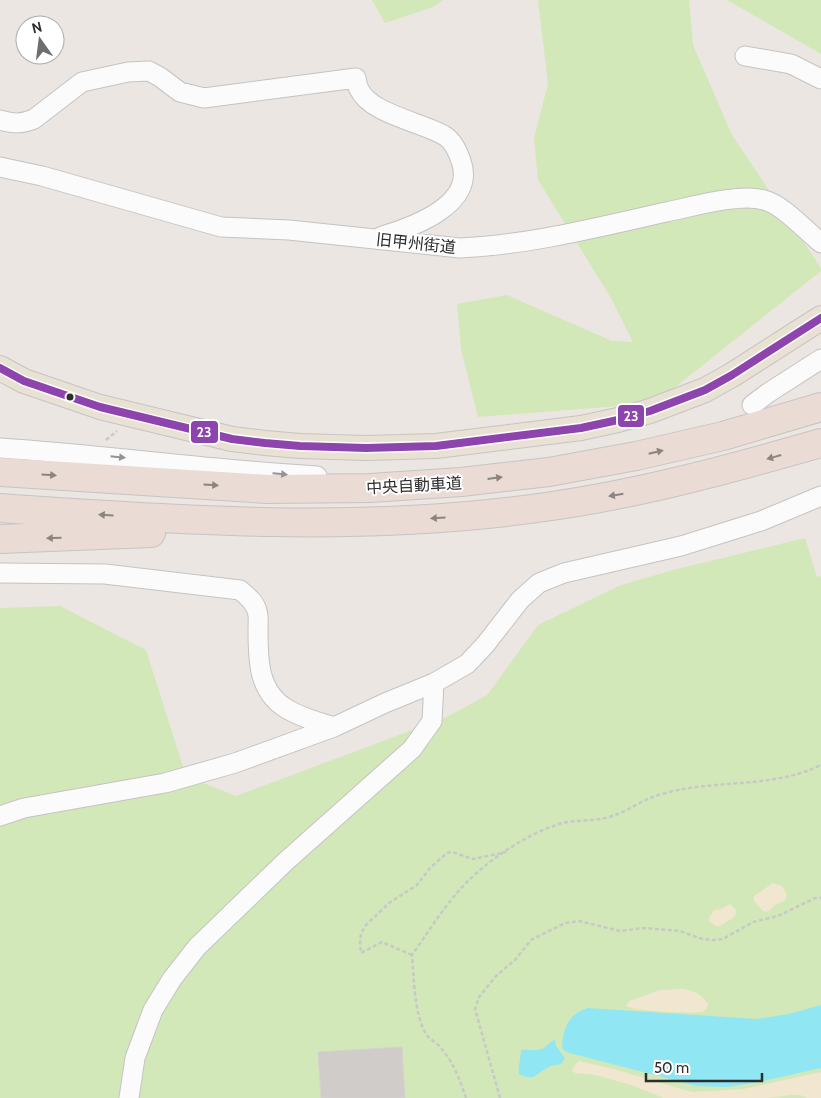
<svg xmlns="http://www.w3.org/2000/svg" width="821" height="1098" font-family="Cabin,'Noto Sans JP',sans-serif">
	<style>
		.green { fill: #d2e8b9 }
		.sand { fill: #f1e6cf }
		.water { fill: #90e6f2 }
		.building { fill: #d0ccc9; stroke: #d6d2ce }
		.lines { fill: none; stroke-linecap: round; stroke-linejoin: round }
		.minor-casing { stroke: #c4c3c3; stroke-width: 21 }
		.major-casing { stroke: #c6c4c3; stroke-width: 26 }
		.highway-casing { stroke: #c6c4c3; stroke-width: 30 }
		.path { stroke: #c8c8c8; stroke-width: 2.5; stroke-dasharray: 4 2.5; stroke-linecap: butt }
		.minor { stroke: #fcfbfb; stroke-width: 19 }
		.major { stroke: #e8e1d4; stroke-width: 24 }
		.highway { stroke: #eadbd4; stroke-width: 28 }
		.bus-1-casing { stroke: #fff; stroke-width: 11 }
		.bus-1 { stroke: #8e44ad; stroke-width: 8 }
		.oneway { fill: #8c8480 }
		.oneway2 { fill: #949494 }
		.bus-dot { fill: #2d2d2d; stroke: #fff; stroke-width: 2 }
		.labels { text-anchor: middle; stroke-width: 4; stroke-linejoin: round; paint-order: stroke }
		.street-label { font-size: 16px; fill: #2d2d2d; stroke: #fff }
		.line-badge { stroke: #fff; stroke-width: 2 }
		.badge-label { font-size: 14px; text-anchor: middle; font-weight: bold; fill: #fff }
	</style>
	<rect width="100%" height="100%" fill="#ebe6e2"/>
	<path class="green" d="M372 0H443L433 7 385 23Z
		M538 0H689L693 45 732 135 821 268V271L669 392 620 406 478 417 461 349 457 304 507 295 612 341 633 342 611 298 538 180 534 138 548 84Z
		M725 0H821V54L729 1Z
		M805 538 817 577 821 576V1098H0V608L60 606 146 650 186 776 236 796 447 717 487 695 538 625 621 585 673 570Z"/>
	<path class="sand" d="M773 883 782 886 787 895C785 904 780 901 774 906 771 908 770 910 768 912L763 911 754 901V896Z
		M730 904 736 910V914L733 918 718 927 710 922 709 918 714 910 721 909Z
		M683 989C694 991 702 994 708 1004 707 1008 706 1011 701 1012 691 1014 633 1011 626 1006L629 1001 660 990Z
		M579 1061 610 1068 692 1092 743 1089 821 1072V1098H808L800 1095H791L767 1098H664L631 1085 595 1075 575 1073 572 1071 574 1066Z"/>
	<path class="water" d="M821 1005V1068L759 1082 727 1087 697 1086 566 1052 562 1048C563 1028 568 1014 588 1008L757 1019 789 1014Z
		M555 1040 556 1046 565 1058 561 1064C557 1065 552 1065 549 1067 536 1073 535 1082 519 1074 518 1065 521 1059 521 1050 529 1049 536 1052 544 1048 548 1045 550 1042 555 1040Z"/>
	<path class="building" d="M402 1047 405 1098H321L318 1052Z"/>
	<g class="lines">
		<defs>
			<path id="minor" d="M745 56 791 64 821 79
				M0 120C13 124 22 124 34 119L82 82 128 72 149 71 160 77 180 92 204 98 356 78C357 81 357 86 359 89 370 114 422 122 445 136 453 141 458 152 461 161 477 204 413 227 382 236
				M0 167 42 176 221 227 289 230 460 248C529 245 598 227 666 212 692 207 738 193 764 200 783 205 805 230 821 243
				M752 405 768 393 821 359
				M0 448C106 455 211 470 317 476
				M0 573 105 574 240 590C247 596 255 602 257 611 259 616 258 624 258 630 258 660 258 692 287 709 302 718 318 722 334 727
				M0 816 24 808 165 783 235 763 334 727 385 703 434 683 467 664 485 645 520 600 539 583 564 573 681 546 761 521 821 496
				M129 1098 135 1058 153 1010 172 979 197 947 285 862 412 749 432 721 434 683"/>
			<path id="major" d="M0 368 24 381 100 407 232 439 265 443 300 446 366 448 436 446 581 428 618 420 650 411 705 390 732 375 821 318"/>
			<path id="highway" d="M0 472 268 489 370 488 461 482 549 472 636 456 723 436 821 407
				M0 508C182 521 364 533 545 507 639 494 730 469 821 443
				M0 539 151 533"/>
		</defs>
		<use href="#minor" class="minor-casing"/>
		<use href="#major" class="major-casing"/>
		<use href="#highway" class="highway-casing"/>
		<path class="path" d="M106 440 117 431
			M412 955 382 942 361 953 360 944 361 933 366 925 389 903 417 885 430 868 447 853 452 852 473 859 506 852
			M466 1098C460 1080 453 1061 440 1047 436 1042 429 1039 426 1034 414 1014 414 978 412 955 429 931 446 903 467 882 490 859 526 835 556 825 573 819 592 822 609 817 624 813 636 804 650 798 660 794 673 791 683 789 729 781 778 786 821 765
			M500 1098 475 1009 479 997 496 976 515 960 531 940 565 923 579 921 620 931 644 928 680 931 702 939 713 940 723 939 753 922 778 916 815 898H821"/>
		<use href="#minor" class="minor"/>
		<use href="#major" class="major"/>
		<use href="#highway" class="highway"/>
		<defs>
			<path id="bus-1" d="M0 368 24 381 100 407 232 439 265 443 300 446 366 448 436 446 581 428 618 420 650 411 705 390 732 375 821 318"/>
		</defs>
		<use href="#bus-1" class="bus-1-casing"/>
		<use href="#bus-1" class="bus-1"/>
	</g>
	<defs><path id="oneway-solid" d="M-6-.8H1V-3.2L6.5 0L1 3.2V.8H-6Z" transform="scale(1.25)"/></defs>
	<g class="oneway">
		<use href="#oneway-solid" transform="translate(656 452) rotate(-13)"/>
		<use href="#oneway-solid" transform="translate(774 457) rotate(164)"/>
		<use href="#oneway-solid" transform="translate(49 475) rotate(4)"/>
		<use href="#oneway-solid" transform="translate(495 478) rotate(-7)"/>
		<use href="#oneway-solid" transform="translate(211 485) rotate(3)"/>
		<use href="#oneway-solid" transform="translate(616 495) rotate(171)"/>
		<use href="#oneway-solid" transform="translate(106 515) rotate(-176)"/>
		<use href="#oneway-solid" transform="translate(438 518) rotate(176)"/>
		<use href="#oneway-solid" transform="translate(54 538) rotate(178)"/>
	</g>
	<g class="oneway2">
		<use href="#oneway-solid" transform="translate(118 457) rotate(6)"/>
		<use href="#oneway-solid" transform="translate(280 474) rotate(5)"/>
	</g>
	<circle class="bus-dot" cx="70" cy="397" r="4.5"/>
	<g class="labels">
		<g class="street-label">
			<text transform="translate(416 243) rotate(6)" y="6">旧甲州街道</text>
			<text transform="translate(414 485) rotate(-3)" y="6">中央自動車道</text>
		</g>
	</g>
	<g class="line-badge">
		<rect x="617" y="404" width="28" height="24" rx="5" fill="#8e44ad"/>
		<rect x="190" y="420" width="29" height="24" rx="5" fill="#8e44ad"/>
	</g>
	<g class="badge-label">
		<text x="631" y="421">23</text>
		<text x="204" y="437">23</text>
	</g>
	<g transform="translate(40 40) rotate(346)"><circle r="24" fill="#ffffff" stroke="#ababab"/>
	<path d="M0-4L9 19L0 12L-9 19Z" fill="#706e6c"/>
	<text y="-8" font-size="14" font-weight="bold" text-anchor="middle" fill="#2d2d2d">N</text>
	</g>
	<path d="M646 1073v8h116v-8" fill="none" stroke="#2d2d2d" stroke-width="2.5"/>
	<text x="654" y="1073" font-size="15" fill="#2d2d2d" stroke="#ffffff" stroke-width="4" paint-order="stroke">50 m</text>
</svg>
